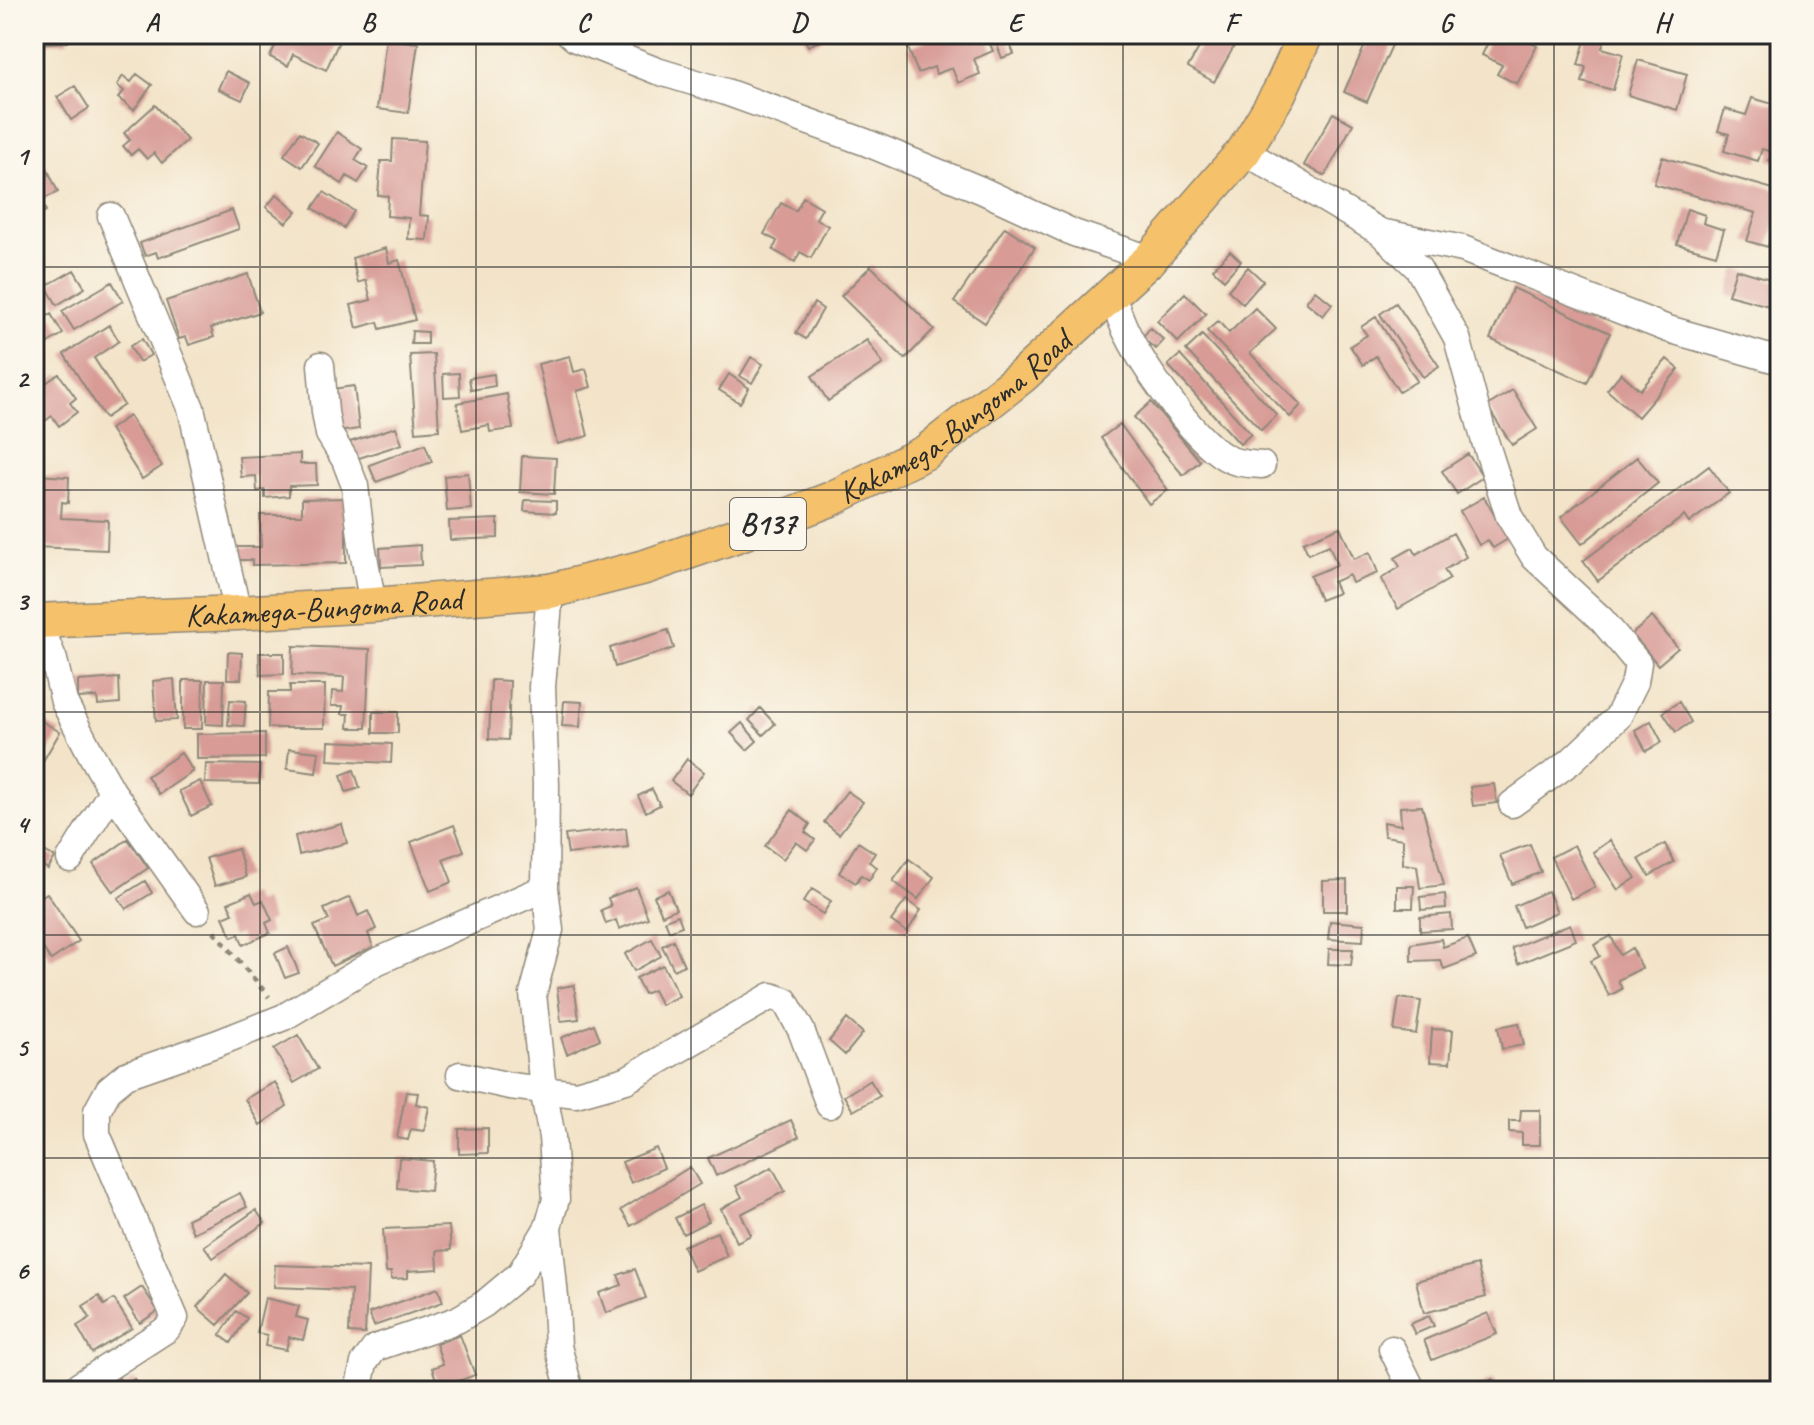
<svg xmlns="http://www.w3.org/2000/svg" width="1814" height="1425" font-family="Caveat,sans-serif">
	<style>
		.building { fill: #d89b96 }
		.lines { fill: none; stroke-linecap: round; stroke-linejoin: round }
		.minor-casing { stroke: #8f887a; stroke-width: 29 }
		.major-casing { stroke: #8f887a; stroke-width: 37 }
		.path { stroke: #8f887a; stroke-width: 5; stroke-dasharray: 6 6; stroke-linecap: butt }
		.minor { stroke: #fff; stroke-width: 26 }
		.major { stroke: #f5c16b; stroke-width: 34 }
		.grid { fill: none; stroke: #2b2b2b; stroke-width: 2; stroke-opacity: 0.55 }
		.labels { text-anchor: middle; stroke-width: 6; stroke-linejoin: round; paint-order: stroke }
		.shield { fill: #fbf7ec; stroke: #696865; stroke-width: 2 }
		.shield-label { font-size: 30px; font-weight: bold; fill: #2b2b2b }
		.street-label { font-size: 32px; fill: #2b2b2b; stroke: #fbf7ec }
		.neatline { fill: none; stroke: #2b2b2b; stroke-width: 3 }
		.grid-label { font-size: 26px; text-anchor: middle; font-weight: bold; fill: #2b2b2b }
	</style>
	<rect width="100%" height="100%" fill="#fbf7ec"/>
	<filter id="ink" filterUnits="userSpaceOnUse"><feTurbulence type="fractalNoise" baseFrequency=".0125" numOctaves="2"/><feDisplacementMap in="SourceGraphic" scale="16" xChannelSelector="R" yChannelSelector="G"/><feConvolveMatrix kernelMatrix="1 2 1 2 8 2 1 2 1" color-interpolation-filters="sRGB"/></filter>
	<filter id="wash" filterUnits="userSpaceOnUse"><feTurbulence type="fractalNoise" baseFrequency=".006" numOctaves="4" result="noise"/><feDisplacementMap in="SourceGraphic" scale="32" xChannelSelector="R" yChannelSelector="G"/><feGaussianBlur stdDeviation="1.8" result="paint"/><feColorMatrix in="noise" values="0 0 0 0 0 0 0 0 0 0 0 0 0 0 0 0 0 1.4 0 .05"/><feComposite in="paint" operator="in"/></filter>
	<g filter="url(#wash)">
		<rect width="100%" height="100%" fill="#f3e4c9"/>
		<g id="blocks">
			<path class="building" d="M34 34H67L68 42 34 44Z
				M266 34H334L341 37 326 70 293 54 288 66 270 57 275 46 263 40Z
				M802 34H820L822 40 808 46Z
				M941 34H986L993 51 974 59 980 74 958 83 952 68 936 74 934 67 918 73 908 48Z
				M993 34H1006L1014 54 1002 58Z
				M1207 34H1241L1214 82 1188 67Z
				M1370 34H1392L1396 36 1367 102 1344 92Z
				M1492 34H1513L1537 46 1517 84 1497 74 1502 65 1482 55Z
				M1587 34 1605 38 1602 48 1623 54 1613 90 1582 82 1586 67 1578 65Z
				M386 39 418 43 408 113 377 109Z
				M1638 60 1687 74 1677 110 1628 95Z
				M226 71 250 83 242 100 218 89Z
				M137 74 152 85 134 110 118 98 124 91 117 85 123 76 131 82Z
				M75 86 89 108 71 120 57 97Z
				M1752 98 1780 106V163L1769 160 1772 152 1762 149 1758 161 1724 151 1729 134 1718 131 1725 109 1746 115Z
				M155 105 187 140 162 163 154 153 147 159 138 149 131 155 123 146 130 140 124 133Z
				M1333 113 1353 124 1325 176 1304 165Z
				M300 132 318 143 302 167 284 155Z
				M337 132 362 149 355 160 368 168 358 183 347 176 342 184 315 166Z
				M393 139 425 141 419 215 429 216 427 240 408 239 409 218 387 216 388 196 378 195 381 161H392Z
				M1662 157 1780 191V207L1768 247 1747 241 1756 213 1654 184Z
				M44 162 58 192 41 200 46 211 34 217V167Z
				M324 192 354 211 344 228 313 208Z
				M277 194 297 211 286 223 266 207Z
				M803 197 822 208 816 219 828 226 811 258 800 252 795 262 773 250 777 241 764 234 781 203 796 211Z
				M1687 209 1705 215 1703 223 1724 230 1716 255 1677 244Z
				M232 210 239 229 158 258 156 252 145 256 140 243Z
				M1005 227 1035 247 985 323 954 302Z
				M386 248 389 263 399 260 415 320 380 329 378 322 357 328 351 305 371 300 366 280 358 283 352 258Z
				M1230 251 1241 261 1224 280 1213 269Z
				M871 266 934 329 905 359 841 296Z
				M1248 267 1263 281 1243 304 1228 290Z
				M1736 269 1780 282V309L1728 295Z
				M74 270 85 288 57 305 46 286Z
				M248 274 260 312 211 328 214 337 189 345 186 337 179 339 166 301Z
				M112 282 123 301 74 330 62 311Z
				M1513 288 1610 333 1587 383 1490 339Z
				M1315 290 1332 304 1323 316 1306 302Z
				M1185 293 1206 314 1178 342 1157 321Z
				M814 303 823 309 806 339 796 333Z
				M1396 303 1439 366 1423 377 1380 314Z
				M1255 308 1276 329 1250 353 1301 405 1290 417 1207 331 1218 321 1229 333Z
				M51 314 63 334 34 351V324Z
				M1376 317 1417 381 1399 392 1376 356 1363 365 1350 346 1367 335 1361 327Z
				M109 325 119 341 94 358 124 405 105 418 64 354Z
				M1150 328 1164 340 1156 349 1142 338Z
				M412 331 427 332V344H411Z
				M1202 335 1277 415 1261 430 1186 350Z
				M142 339 151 355 139 362 130 346Z
				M867 340 883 364 828 401 812 376Z
				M434 354 439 430 416 432 410 355Z
				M1180 355 1251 434 1240 444 1168 365Z
				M570 356 574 372 586 369 591 387 577 391 588 436 557 444 538 364Z
				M751 357 763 364 752 383 740 376Z
				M1667 359 1679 369 1638 417 1607 390 1621 373 1640 390Z
				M459 373 460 396 444 397 443 374Z
				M59 374 76 398 70 403 77 412 59 426 52 416 37 427 34 423V382L38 379 43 385Z
				M494 374 495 386 471 390 469 378Z
				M729 374 749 388 740 403 719 390Z
				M354 386 359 429 337 432 332 389Z
				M1513 390 1537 429 1512 445 1487 406Z
				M507 394 513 429 490 432 489 425 462 430 457 403Z
				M1151 402 1200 461 1183 475 1134 417Z
				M129 416 162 466 142 479 110 429Z
				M1120 424 1168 490 1149 504 1101 438Z
				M396 427 402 444 353 460 347 443Z
				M425 444 432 462 376 482 369 465Z
				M300 454V464H316L317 485 289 486V496L265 498V490L257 491 256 476 241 477 239 457Z
				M1468 454 1483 477 1457 494 1442 471Z
				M522 456 556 458 554 494 520 492Z
				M1637 457 1658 483 1582 544 1561 517Z
				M1709 466 1729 493 1689 523 1684 516 1598 581 1583 561Z
				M468 473 471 509 447 511 444 476Z
				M34 475 69 477 68 503 62 502 61 518 108 520 107 550 34 547Z
				M1484 497 1508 539 1493 548 1488 540 1479 545 1460 511Z
				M346 498V563L252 565V560H231V547H261L260 515H302V499Z
				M525 500 556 501V513L524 511Z
				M498 519V538L450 540 449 521Z
				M1340 527 1354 559 1370 552 1378 573 1352 583 1349 575 1333 582 1338 593 1320 600 1310 576 1337 565 1329 545 1308 554 1303 542Z
				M1453 533 1466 557 1444 570 1450 579 1398 609 1381 579 1400 567 1395 558 1413 548 1416 554Z
				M420 545 421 565 381 567 380 548Z
				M1652 617 1678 648 1658 665 1632 634Z
				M668 630 674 648 615 667 610 648Z
				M293 646 370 649 366 728H348L349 714H342L343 706H331L332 691 343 692 344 677 292 675Z
				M228 652 242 653 241 679H227Z
				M259 653H284V674L260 675Z
				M119 678 120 703 98 705 97 697 78 698V681Z
				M174 679 177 720 156 721 153 681Z
				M183 680H203L202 729H183Z
				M207 680H224L223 725 206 724Z
				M491 680 510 681 508 740 489 739Z
				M290 685H325L324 728H268L269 692H290Z
				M230 700 246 701 244 726 228 725Z
				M564 701 582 702 580 727 562 726Z
				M1679 702 1691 722 1676 732 1663 712Z
				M760 708 775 724 763 735 749 720Z
				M373 712H398V733H373Z
				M35 717 60 732 43 761 34 755Z
				M1651 721 1662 742 1646 751 1635 730Z
				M742 723 757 741 747 750 731 733Z
				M265 733V758L197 759V734Z
				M329 741 392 744 391 763 328 760Z
				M289 749 319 752 316 773 287 769Z
				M181 753 193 771 159 794 147 776Z
				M687 759 704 772 688 794 671 781Z
				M206 764 260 765 259 784 205 783Z
				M354 770 360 788 346 792 341 775Z
				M200 781 212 806 191 816 179 791Z
				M1494 784 1497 803 1473 806 1470 787Z
				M652 789 660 805 646 812 638 796Z
				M847 791 863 802 839 834 824 822Z
				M1422 806 1444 885 1420 888 1417 866 1403 864V839L1384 836 1383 822 1401 825 1400 807Z
				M792 810 810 824 805 832 815 840 807 850 796 842 783 859 765 846Z
				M342 824 347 843 299 855 295 836Z
				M454 825 464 851 443 859 452 882 430 891 411 842Z
				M626 828 628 847 568 854 565 835Z
				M128 839 148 868 113 892 93 864Z
				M1610 840 1636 878 1618 890 1593 852Z
				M858 842 875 853 869 862 877 867 869 880 861 875 856 883 839 873Z
				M1530 844 1541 872 1512 884 1500 855Z
				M1665 844 1674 862 1649 876 1639 859Z
				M1574 845 1595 887 1571 899 1551 857Z
				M39 848 55 857 48 869 34 860V856Z
				M238 849 246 877 215 886 206 858Z
				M909 859 934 877 918 899 893 881Z
				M1347 880V911H1323V881Z
				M145 881 152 893 126 909 118 898Z
				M1397 886H1414L1413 908H1397Z
				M636 887 648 918 619 929 616 920 606 924 601 910 611 906 608 898Z
				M812 889 831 901 823 914 803 902Z
				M668 890 676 909 662 915 654 896Z
				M1548 891 1557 912 1522 927 1514 906Z
				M47 893 79 941 51 960 34 935V901Z
				M251 893 256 903 263 900 272 920 266 923 270 933 243 945 239 934 232 937 223 917 233 913 228 903Z
				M1445 894 1446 908 1421 910 1420 897Z
				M350 897 358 916 368 911 376 929 368 933 373 947 332 966 314 926 329 920 324 909Z
				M906 900 921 910 907 932 891 921Z
				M1451 914 1452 929 1420 931V917Z
				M678 915 682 926 669 931 665 920Z
				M1330 921 1364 924 1363 941 1328 939Z
				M1570 924 1576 940 1518 964 1512 948Z
				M1611 936 1620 955 1632 948 1642 968 1618 980 1622 989 1609 996 1591 961 1600 956 1594 945Z
				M1468 938 1476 957 1444 969 1440 960 1411 961V944L1441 939 1443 947Z
				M652 939 661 956 634 971 625 954Z
				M673 940 684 965 674 970 662 946Z
				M288 947 299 973 285 978 275 953Z
				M1329 949H1353L1351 965 1328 964Z
				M663 965 679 996 661 1005 653 990 644 994 636 978Z
				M574 985 579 1019 561 1021 557 988Z
				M1399 998 1421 1001 1416 1034 1394 1031Z
				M847 1019 863 1033 845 1055 829 1041Z
				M1519 1023 1524 1045 1502 1049 1498 1027Z
				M594 1024 600 1039 567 1054 561 1038Z
				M1432 1029 1453 1030 1450 1063 1430 1062Z
				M298 1035 318 1069 294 1083 274 1049Z
				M870 1080 880 1096 853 1111 844 1096Z
				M275 1082 287 1106 260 1125 245 1099Z
				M406 1092 418 1093 416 1104 429 1107 424 1131 411 1129 408 1140 397 1138Z
				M1521 1110H1540V1145H1522V1133L1509 1132V1121H1520Z
				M791 1120 799 1137 716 1176 708 1158Z
				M488 1128V1153L459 1154V1129Z
				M656 1148 664 1168 631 1183 622 1162Z
				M399 1158 433 1161 430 1191 397 1188Z
				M690 1167 700 1184 631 1226 621 1210Z
				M772 1167 785 1191 741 1214 751 1235 737 1242 721 1209 742 1197 736 1186Z
				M240 1193 247 1207 193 1233 187 1219Z
				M701 1205 709 1221 683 1234 675 1218Z
				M256 1210 265 1223 213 1258 204 1246Z
				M449 1226 451 1250 437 1251 438 1269 408 1271V1278L391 1279V1272H386L383 1229Z
				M717 1232 727 1256 694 1271 683 1246Z
				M275 1265 368 1268 365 1334 349 1333 351 1290 274 1287Z
				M1477 1265 1486 1297 1424 1313 1416 1281Z
				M635 1269 646 1298 606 1313 599 1293 622 1285 618 1275Z
				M226 1274 247 1293 218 1325 197 1307Z
				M142 1287 158 1311 140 1323 124 1299Z
				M438 1288 443 1302 374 1326 369 1313Z
				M99 1296 104 1305 114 1299 132 1328 92 1353 77 1326 90 1318 83 1306Z
				M265 1298 299 1306 296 1317 308 1320 303 1340 289 1337 286 1350 265 1346 267 1335 257 1333Z
				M236 1311 247 1318 231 1343 220 1335Z
				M1488 1313 1497 1334 1432 1360 1424 1340Z
				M1429 1316 1434 1326 1415 1334 1410 1324Z
				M460 1335 475 1375 439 1388 432 1368 443 1364 436 1344Z
				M116 1375 125 1386 134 1379 144 1391H97Z
				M1493 1379 1499 1391H1467Z"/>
		</g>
	</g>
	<g filter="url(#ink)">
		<use href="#blocks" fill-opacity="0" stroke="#8f887a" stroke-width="2"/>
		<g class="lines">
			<defs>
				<path id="minor" d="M570 34 576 39 657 71 726 92 865 142 981 190 1074 233 1150 259
					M1244 151 1380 232 1418 268 1457 338 1484 438 1509 516 1534 557 1602 620 1638 663 1635 682 1618 717 1570 762 1512 804
					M111 216 191 408 238 613
					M1380 232 1463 249 1668 329 1780 361
					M1111 294C1117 308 1121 322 1128 335 1144 367 1198 447 1231 460 1240 464 1252 464 1262 465
					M321 365 325 412 329 434 345 460 355 486 362 545 373 605
					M38 621 54 660 64 702 91 754 112 791 197 911
					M70 859 112 791
					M460 1075 510 1086 576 1094 626 1080 771 996 785 1001 801 1030 829 1105
					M548 1227 556 1307 558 1346 570 1391
					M1392 1349 1413 1391
					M71 1391 167 1329 175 1318 97 1134V1111L109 1089 126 1075 218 1043 284 1017 376 962 545 888
					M358 1391 364 1363 375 1348 457 1320 484 1304 520 1274 548 1227 556 1199 552 1137 543 1089 533 994 550 930 545 888 546 785 542 687 550 591"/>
				<g id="major">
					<path id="s1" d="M34 621 238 613 373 605 550 591 645 567 740 534 831 499 926 452 1021 377 1150 259 1244 151 1279 93 1306 34"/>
				</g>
			</defs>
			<use href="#minor" class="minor-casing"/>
			<use href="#major" class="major-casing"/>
			<path class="path" d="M214 931 269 997"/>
			<use href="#minor" class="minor"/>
			<use href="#major" class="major"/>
		</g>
	</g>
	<path class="grid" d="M260 34V1391M476 34V1391M691 34V1391M907 34V1391M1123 34V1391M1338 34V1391M1554 34V1391M34 267H1780M34 490H1780M34 712H1780M34 935H1780M34 1158H1780"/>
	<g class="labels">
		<rect class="shield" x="730" y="498" width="76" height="52" rx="6"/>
		<g class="shield-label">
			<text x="768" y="534">B137</text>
		</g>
		<g class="street-label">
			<text dy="11" stroke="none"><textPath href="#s1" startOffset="962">Kakamega-Bungoma Road</textPath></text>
			<text dy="11" stroke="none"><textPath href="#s1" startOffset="290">Kakamega-Bungoma Road</textPath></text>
		</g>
	</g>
	<rect width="1814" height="1425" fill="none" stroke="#fbf7ec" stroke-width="88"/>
	<rect x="44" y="44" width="1726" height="1337" class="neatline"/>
	<g class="grid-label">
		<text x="152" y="31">A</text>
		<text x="368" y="31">B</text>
		<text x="583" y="31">C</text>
		<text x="799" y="31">D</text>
		<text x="1015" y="31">E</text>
		<text x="1231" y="31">F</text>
		<text x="1446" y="31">G</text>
		<text x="1662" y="31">H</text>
		<text x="22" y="165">1</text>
		<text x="22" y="387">2</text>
		<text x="22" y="610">3</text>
		<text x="22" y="833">4</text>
		<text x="22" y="1056">5</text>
		<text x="22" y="1279">6</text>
	</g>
</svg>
